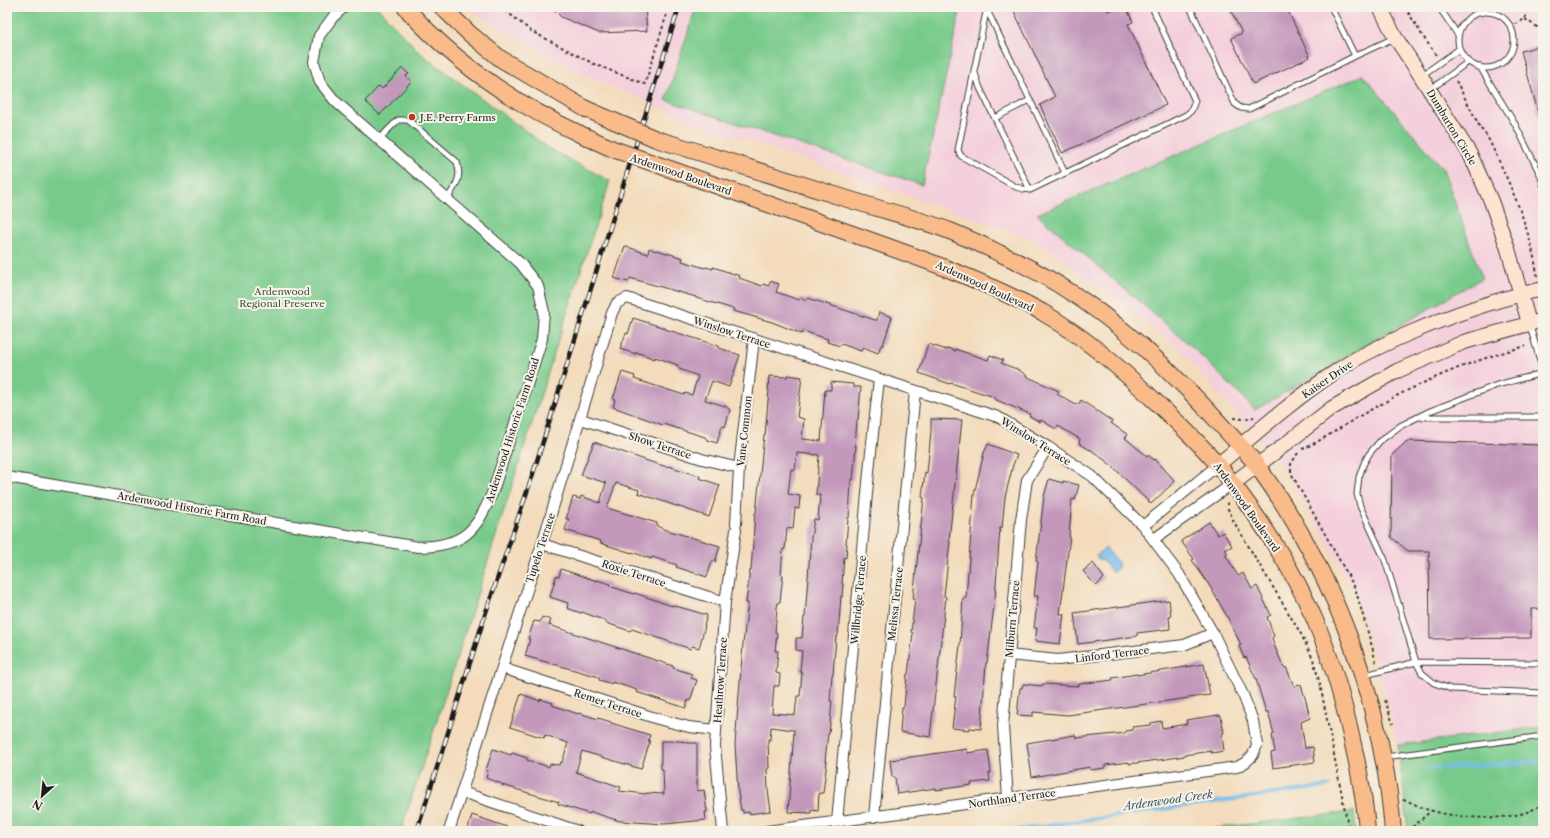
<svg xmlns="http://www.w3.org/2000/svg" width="1550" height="838" font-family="'Libre Caslon Text',serif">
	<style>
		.built { fill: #f4cfdc }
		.green { fill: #78ca8b; stroke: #4a7354 }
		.water { fill: #78bbed; stroke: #4a6c84 }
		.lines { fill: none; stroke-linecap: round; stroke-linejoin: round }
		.stream { stroke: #78bbed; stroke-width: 3.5 }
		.building { fill: #c398bb; fill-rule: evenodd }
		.lane-casing { stroke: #3c3934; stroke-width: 7 }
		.street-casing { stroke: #3c3934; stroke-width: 12 }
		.secondary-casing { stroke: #3c3934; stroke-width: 16 }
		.primary-casing { stroke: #3c3934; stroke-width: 18 }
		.path { stroke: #3c3934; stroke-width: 2; stroke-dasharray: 3 3; stroke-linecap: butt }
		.lane { stroke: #fff; stroke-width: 5 }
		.street { stroke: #fff; stroke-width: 10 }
		.secondary { stroke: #fde4d1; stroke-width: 14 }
		.primary { stroke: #fabb8b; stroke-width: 16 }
		.rail-casing { stroke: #1c1c1c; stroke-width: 4.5 }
		.rail { stroke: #f7f3e8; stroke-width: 3; stroke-dasharray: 9; stroke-linecap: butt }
		.primary-bridge-casing { stroke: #3c3934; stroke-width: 18; stroke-linecap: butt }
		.primary-bridge { stroke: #fabb8b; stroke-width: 16 }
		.poi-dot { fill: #c8321e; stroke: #f7f3e8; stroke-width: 1.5 }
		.labels { text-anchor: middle; stroke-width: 4; stroke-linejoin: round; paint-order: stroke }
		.poi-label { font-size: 10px; fill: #1c1c1c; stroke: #f7f3e8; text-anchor: start }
		.street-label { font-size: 10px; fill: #1c1c1c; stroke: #f7f3e8 }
		.park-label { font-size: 10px; fill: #3c5943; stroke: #f7f3e8 }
		.water-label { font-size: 11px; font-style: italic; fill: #3c5465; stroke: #f7f3e8 }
	</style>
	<rect width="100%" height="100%" fill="#f7f3e8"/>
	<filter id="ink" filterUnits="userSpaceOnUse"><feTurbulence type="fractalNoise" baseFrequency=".025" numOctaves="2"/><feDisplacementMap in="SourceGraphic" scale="8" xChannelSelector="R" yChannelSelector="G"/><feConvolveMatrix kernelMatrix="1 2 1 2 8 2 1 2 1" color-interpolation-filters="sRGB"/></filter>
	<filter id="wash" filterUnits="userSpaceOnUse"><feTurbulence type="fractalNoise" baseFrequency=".012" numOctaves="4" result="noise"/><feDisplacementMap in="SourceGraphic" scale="16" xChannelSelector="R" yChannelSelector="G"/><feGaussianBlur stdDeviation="0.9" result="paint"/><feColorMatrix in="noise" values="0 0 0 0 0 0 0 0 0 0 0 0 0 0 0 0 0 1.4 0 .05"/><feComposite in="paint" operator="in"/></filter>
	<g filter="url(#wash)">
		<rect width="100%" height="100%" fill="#f3dbbb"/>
		<path class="built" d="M466 7H1543V831H1408L1405 793 1393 722 1354 589 1283 467 1177 346 1037 240 692 121 574 70Z"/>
		<path class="green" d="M7 7H377L420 53 550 149 610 181C539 397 472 615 401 831H7Z
			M696 7H961L922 185 666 100Z
			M1363 75 1443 169 1482 278 1255 410 1190 345 1037 214Z
			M1543 727V831H1408L1398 745Z
			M1354 811 1356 831H1192L1342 813Z"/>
		<path class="water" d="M1106 548 1119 564 1118 568 1112 572 1102 560 1100 561 1096 556Z"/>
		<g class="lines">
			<path class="stream" d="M1428 769 1543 761
				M1008 831 1329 786"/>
		</g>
		<g id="blocks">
			<path class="building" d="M551 7H645L647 31 599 33 561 17Z
				M1012 7H1106L1108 11 1118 7H1126L1133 22 1128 24 1166 105 1062 153 1040 105 1055 97Z
				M1229 7H1286L1310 57 1253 84 1231 38 1242 33Z
				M1543 45V118L1540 119 1521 51Z
				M402 68 409 74 406 76 411 82 380 115 365 101 379 86 382 89Z
				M625 246 648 254 649 248 656 251 657 250 683 258 682 261 705 268 706 267 713 269V267L740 276 739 278 762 286 763 284 769 286 770 281 779 284 776 292 799 300 800 298 807 300 808 298 875 320H877L879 312 892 317 883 345H881L878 353 863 347 861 351 841 344 840 346 827 342 828 339 803 331 802 334 772 322 733 311 734 309 696 298V297L630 278 628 282 614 278Z
				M633 318 665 328V329L719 346V348L740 355 729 387 712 381 705 400 725 406 730 410 725 427 722 426 717 443 707 440 705 437 663 424V425L613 407 615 400 613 399 622 372 635 376 634 379 684 395 685 393 692 395 698 376 679 369 680 368 677 367 678 365 655 357V359L636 352V354L620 349 626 333 628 334Z
				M928 344 947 350 948 348 955 351V349L988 360 990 355 1003 360 1001 363 1019 370 1030 378 1059 391 1057 394 1076 405 1077 403 1079 404 1081 400 1113 422 1111 423 1128 435 1125 438 1147 456 1148 455 1154 460 1155 459 1175 481 1151 504 1111 465 1090 449V450L1079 443 1080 439 1058 426 1056 429 1041 420 1040 422 1029 416 1030 414 994 399V397L951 383 950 384 919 373Z
				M787 375 802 377 797 417 804 419 802 439 821 441 825 390H831V382L853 384V387H861L858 420H857L855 446H856L853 480H851L849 518H848L846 544H847L846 558 844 557 842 584H843L842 597 841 596 838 635 837 637H836L833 675H832L830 701H832L829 734H828L825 761H827L823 793H819L818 811 811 810V813L788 812 794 732V730L771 727 770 740 768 739 769 768 767 769 768 790 771 811 749 814V812L743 813V810H741L738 792 735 744 743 644 748 603H746L750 570 751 571 755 513H756L764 435H765L769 390H768L769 376 787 377ZM797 453 819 455 816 495H820L818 520 814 519 811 538 805 617H804L802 638H796V650L802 651 800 672H802L800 696H797L795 715 772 713 774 686H779L780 674 776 673 778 651H775L777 633 775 632 777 608 778 602H780L783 575 781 574 783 549H785L787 528 793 529 795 508 799 509 800 496 788 494 791 469 795 470Z
				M931 419 962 420 949 540 950 541 944 596 946 597 930 737 900 732 902 707H904L907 674H908L913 633 911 632 915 599H913L924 498 922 497 925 472 927 473 931 432Z
				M1407 441 1543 445V609H1531V638L1430 639 1429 551H1408L1391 537 1392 455Z
				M594 442 648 461 667 467 668 466 700 476 699 478 720 485 709 517 638 493 639 490 616 483 607 508 657 523V526L663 529 720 546 715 562 712 561 707 577 676 567 677 565 652 557 651 559 632 552V553L600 543 601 541 565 530 569 519H566L573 497 580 499 581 496 600 503 606 483 581 475Z
				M988 444 1017 455 1013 465 1005 497 1002 528H1000L995 598 987 663H986L981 729 969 728V730L952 728 956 696H954L960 645 963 598H966L974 494 984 453Z
				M1049 479 1063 483V481L1079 485 1075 500 1072 499 1069 536H1070L1060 614H1064L1060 644 1035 641 1037 628H1034L1038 596H1034L1038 562 1036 561 1044 497Z
				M1209 522 1218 535 1223 532 1232 546 1225 550 1228 553 1225 554 1238 576 1243 573 1252 589 1257 586 1271 615 1267 617 1274 636 1272 638 1274 645 1284 668 1286 667 1294 686 1301 685 1306 701 1310 718 1301 722 1305 748 1313 747 1315 762 1273 768 1271 753 1275 752 1272 735 1274 734 1268 712H1266L1256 679 1246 657 1244 658 1239 646 1241 645 1229 620 1211 588 1192 560 1194 559 1181 541Z
				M1093 563 1104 578 1096 586 1083 571Z
				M561 569 597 581V580L610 584 609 586 634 594 635 593 672 606V605L707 615 704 626H705L699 648 692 646 691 649 632 629 630 631 606 623V621L582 612 581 613 567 608 568 603 550 597 556 576 559 577Z
				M1169 600 1171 617H1169L1170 629 1137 633V636L1078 644 1074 613Z
				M542 617 551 620 549 625 673 666V668L692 674 691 678 697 680 690 701 688 700 686 708 636 692 637 690 612 682V684L599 680V677L525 656 530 639H528L534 621 540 622Z
				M1204 664 1210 695 1068 715 1033 712V716L1017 715 1020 688H1022L1023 684 1042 686 1043 684 1079 686V684L1113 680 1112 678 1137 674V675Z
				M521 694 540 701V699L553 703 552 705 578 714 579 713 598 719V718L611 722V723L650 735 648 741H650L641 769 582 751 576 772 621 787 619 791 646 794V793L664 794 663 769H661V741H679L687 742V743H697V791L704 790 707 812H705L706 820 664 824 620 821 591 812 590 814 558 804 559 802 502 785V784L486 778 488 771 486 770 493 749 511 755 512 753 527 758V760L549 767 550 764 559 765 560 762 562 763 568 743 545 735 544 738 510 727Z
				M1219 715 1221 716 1224 733 1222 734 1224 751 1211 753V751L1184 755V756L1166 759 1129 764V762L1105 765V768L1090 770V767L1032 777 1027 743 1075 735 1076 738 1125 733V731L1132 730V727L1151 725V723L1161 721 1162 728 1187 724 1186 720Z
				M967 749V753L988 750 991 773H989L990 781 971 783 972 785 936 790V788L897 794 895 777H892L890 760Z
				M472 815 513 829V831H467Z"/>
		</g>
	</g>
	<g filter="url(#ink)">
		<use href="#blocks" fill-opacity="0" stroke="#3c3934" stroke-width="1"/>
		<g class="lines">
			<defs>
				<path id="lane" d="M987 7 958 150 961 156 1016 187 1023 189 1030 190 1186 115 1191 111 1195 101 1152 7
					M1190 7 1235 104 1241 108 1249 109 1355 56 1394 38
					M1331 7 1355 56
					M1439 7 1458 35
					M987 10 1065 173
					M1458 40a28 28 0 1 1 56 0a28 28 0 1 1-56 0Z
					M1480 67 1515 124 1540 174 1543 184
					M974 70 980 88 1030 190
					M1421 76 1459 49
					M1431 89 1468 62
					M995 118 1030 100
					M379 139 398 120H408L457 162C462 179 456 185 447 199
					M1530 326 1543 371
					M1543 373 1497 385 1430 411 1400 426 1380 441 1369 454 1364 463 1359 477 1357 494 1360 506 1385 560 1416 662 1543 663
					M1420 417H1543
					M1365 675 1416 662 1422 673 1434 683 1451 689 1543 693
					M1385 757 1543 736"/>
				<path id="street" d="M581 419 702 459 739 468
					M7 477 418 547C464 546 476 532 493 491L542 339 544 312 538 286 520 263 335 101 320 82 314 62 319 36 333 17 344 7
					M736 524 739 468 754 339
					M1143 526 1218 465
					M1154 539 1232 484
					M542 544 725 602
					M1009 655 1058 660 1184 645 1213 633
					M502 668 658 719 689 727 716 730
					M462 792 578 831
					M1008 799 1003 726 1021 520 1027 480 1048 447
					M874 817 915 391
					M837 822 870 461 879 379
					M449 831 542 544 612 313 617 303 627 298 998 417 1048 447 1092 476 1143 526 1179 574 1213 633 1244 697 1253 721 1257 745 1253 755 1246 762 1237 767 767 831
					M723 831 715 746 725 602 736 530"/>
				<path id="secondary" d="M1380 7 1395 37 1417 70 1470 154 1491 201 1508 249 1529 323
					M1218 465C1256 433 1293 400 1335 372 1358 356 1384 344 1410 333 1454 314 1497 299 1543 289
					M1232 484 1274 453 1332 408 1397 371 1464 342 1543 320"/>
				<path id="primary" d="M405 7C453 61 515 104 580 134
					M442 7 470 34 501 59 586 109
					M692 150C746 167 800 184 854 201 886 211 919 219 950 231 967 238 983 245 999 253 1068 284 1130 331 1183 385 1201 402 1217 421 1234 439 1242 448 1251 457 1258 467 1334 571 1383 703 1393 831
					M684 174C742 195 800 215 858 236 920 258 983 280 1042 312 1082 335 1125 372 1158 404 1179 424 1201 444 1219 466 1256 513 1291 564 1314 618 1331 657 1343 699 1352 740 1359 770 1365 800 1367 831"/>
			</defs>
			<use href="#lane" class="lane-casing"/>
			<use href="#street" class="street-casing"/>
			<use href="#secondary" class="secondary-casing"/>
			<use href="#primary" class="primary-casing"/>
			<path class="path" d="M501 7 531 31 594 64 645 84 669 7
				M1405 7 1422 35 1436 55
				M1525 19 1543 31
				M1510 27 1525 19 1529 7
				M1456 81 1481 129 1487 136C1508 179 1530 226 1537 274L1540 277
				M1234 418 1243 419 1254 417
				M1302 449C1328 438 1349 421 1374 408 1422 381 1473 360 1526 346
				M1298 453 1291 464V473L1355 588 1373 650 1376 665
				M1228 502V509L1234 522 1301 634 1313 659 1320 684 1349 831
				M1385 700 1393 724
				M1403 800C1413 802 1420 808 1429 810 1456 818 1496 821 1524 813 1530 812 1537 807 1543 804
				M1408 831 1431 811"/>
			<use href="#lane" class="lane"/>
			<use href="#street" class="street"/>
			<use href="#secondary" class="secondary"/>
			<use href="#primary" class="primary"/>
			<defs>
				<path id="rail" d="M417 831 485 615 531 480 679 7"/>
			</defs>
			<use href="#rail" class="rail-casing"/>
			<use href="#rail" class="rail"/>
			<defs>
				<path id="primary-bridge" d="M586 109 656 139 692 150
					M580 134 613 149 684 174"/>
			</defs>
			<use href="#primary-bridge" class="primary-bridge-casing"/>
			<use href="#primary-bridge" class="primary-bridge"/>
		</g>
	</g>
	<circle class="poi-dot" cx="412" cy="117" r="4"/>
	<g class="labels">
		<g class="poi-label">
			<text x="420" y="121">J.E. Perry Farms</text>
		</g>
		<g class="street-label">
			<text transform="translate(1452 127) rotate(59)" y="4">Dumbarton Circle</text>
			<text transform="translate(681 174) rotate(19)" y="4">Ardenwood Boulevard</text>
			<text transform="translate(985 286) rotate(25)" y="4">Ardenwood Boulevard</text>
			<text transform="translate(732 332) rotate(18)" y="4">Winslow Terrace</text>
			<text transform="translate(1327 379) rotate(-34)" y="4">Kaiser Drive</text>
			<text transform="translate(512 430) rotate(-72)" y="4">Ardenwood Historic Farm Road</text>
			<text transform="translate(744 431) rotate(-84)" y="4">Vane Common</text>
			<text transform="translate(1036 441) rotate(32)" y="4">Winslow Terrace</text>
			<text transform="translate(660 445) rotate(18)" y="4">Show Terrace</text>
			<text transform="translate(1247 507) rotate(55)" y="4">Ardenwood Boulevard</text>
			<text transform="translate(192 508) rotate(10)" y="4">Ardenwood Historic Farm Road</text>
			<text transform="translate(540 548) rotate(-72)" y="4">Tupelo Terrace</text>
			<text transform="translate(634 573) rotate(18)" y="4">Roxie Terrace</text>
			<text transform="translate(858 600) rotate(-85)" y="4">Willbridge Terrace</text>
			<text transform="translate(895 604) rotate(-84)" y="4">Melissa Terrace</text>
			<text transform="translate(1012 619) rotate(-85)" y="4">Milburn Terrace</text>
			<text transform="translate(1112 654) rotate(-7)" y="4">Linford Terrace</text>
			<text transform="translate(720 680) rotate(-86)" y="4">Heathrow Terrace</text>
			<text transform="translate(608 703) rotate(18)" y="4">Remer Terrace</text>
			<text transform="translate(1012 798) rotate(-8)" y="4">Northland Terrace</text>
		</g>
		<g class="park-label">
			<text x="282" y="295">Ardenwood<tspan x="282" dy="12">Regional Preserve</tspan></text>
		</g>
		<g class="water-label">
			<text transform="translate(1168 800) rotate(-8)" y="4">Ardenwood Creek</text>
		</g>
	</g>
	<rect width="1550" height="838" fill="none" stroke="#f7f3e8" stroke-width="24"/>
	<g transform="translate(42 796) rotate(207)" stroke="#f7f3e8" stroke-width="3" paint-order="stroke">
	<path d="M0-3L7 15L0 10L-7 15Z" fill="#1c1c1c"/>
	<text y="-6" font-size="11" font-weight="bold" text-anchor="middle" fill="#1c1c1c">N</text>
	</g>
</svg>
